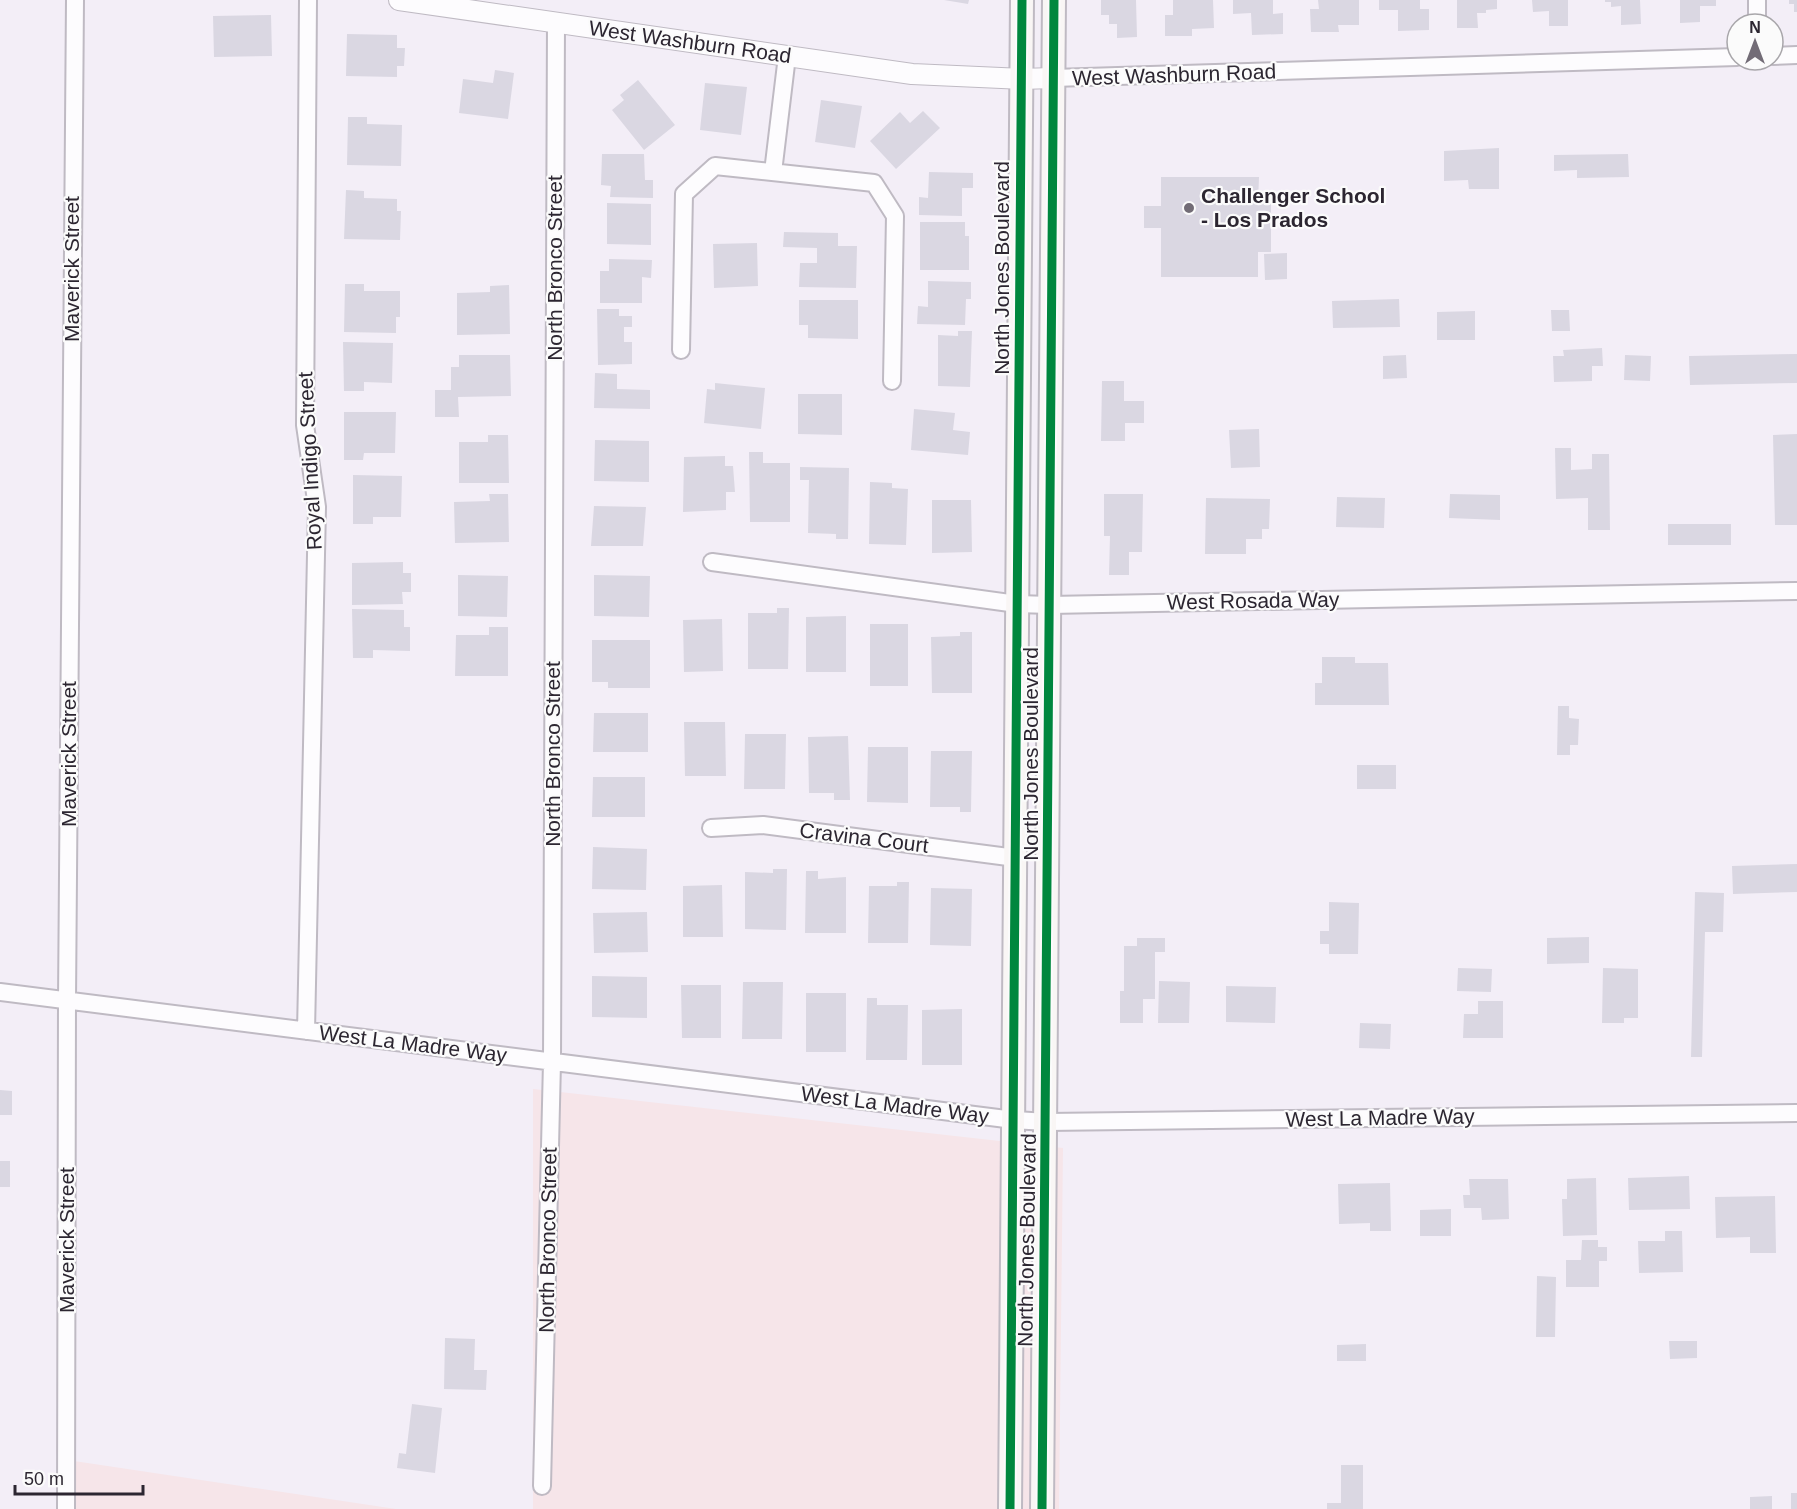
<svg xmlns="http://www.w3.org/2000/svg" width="1797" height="1509" font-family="Arial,sans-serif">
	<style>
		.commercial { fill: #f6e5e9 }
		.building { fill: #dad7e2 }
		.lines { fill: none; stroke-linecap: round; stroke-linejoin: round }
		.minor-casing { stroke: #bfbac3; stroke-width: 20 }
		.tertiary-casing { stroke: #bfbac3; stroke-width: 22 }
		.secondary-casing { stroke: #bfbac3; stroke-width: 26 }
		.minor { stroke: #fdfcfe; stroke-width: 16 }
		.tertiary { stroke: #fdfcfe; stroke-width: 20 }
		.secondary { stroke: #f9f6f5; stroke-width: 22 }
		.cycleway-casing { stroke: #fbfbfb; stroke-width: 13 }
		.cycleway { stroke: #00873e; stroke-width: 9 }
		.poi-dot { fill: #726c76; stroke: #fbfbfb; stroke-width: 2 }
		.labels { text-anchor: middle; stroke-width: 4.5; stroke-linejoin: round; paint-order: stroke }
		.street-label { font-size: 21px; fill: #2c2631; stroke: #fbfbfb }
		.poi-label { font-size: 21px; font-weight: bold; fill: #2c2631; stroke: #fbfbfb; text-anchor: start }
	</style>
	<rect width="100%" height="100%" fill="#f3eef7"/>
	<path class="commercial" d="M533 1089 1063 1148 1059 1509H533Z
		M74 1461 396 1509H74Z"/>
	<path class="building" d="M944 0H969L968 4Z
		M1101 0H1136L1137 37 1117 38V24H1109V15H1101Z
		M1173 0H1213L1214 28 1192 29V36H1165V15H1173Z
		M1233 0H1273V14L1283 13V34L1252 35 1251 13 1233 14Z
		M1318 0H1359V25H1338L1339 32H1311L1310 9H1319Z
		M1379 0H1420V9H1429V30L1398 31V10H1379Z
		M1457 0H1497V9L1486 10V13H1477L1478 28H1457Z
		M1532 0H1568V26H1549V11L1533 12Z
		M1605 0H1640L1641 24 1621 25V6L1611 7V2H1605Z
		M1680 0H1716V6H1700V22L1680 23Z
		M1789 0H1797V12H1794V4H1789Z
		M271 15 272 56 214 57 213 16Z
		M347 34 397 35V48H405L404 66H397V77L346 76Z
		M495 70 514 73 508 119 459 113 463 79 493 83Z
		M638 80 675 125 644 150 612 110 624 100 620 95Z
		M705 83 747 87 741 135 700 130Z
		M821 100 862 106 855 148 815 142Z
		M923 111 940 128 896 169 870 141 900 112 910 123Z
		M348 117H367V124L402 125 401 166 347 165Z
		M1499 148V189H1469L1468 180 1444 181V151Z
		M602 154H644L645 180H653V198L610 197 611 186 601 185Z
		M1628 154 1629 177 1577 178V170L1554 171V155Z
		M929 172 973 173V188H962V216L919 215V197L928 198Z
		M1161 177H1259L1258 202 1271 201V252H1258V277H1161V228H1144V206H1161Z
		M346 190 364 191V198L397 199V211H401L400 240 344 239Z
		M607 203 651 204V245L607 244Z
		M920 222H965V236H969V270H920Z
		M784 232 838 233V246H857L856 288 799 287 800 263H817V248L783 247Z
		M757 243 758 286 714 288 713 244Z
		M1287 253V279L1265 280 1264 254Z
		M609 259 652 260 651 278 642 277V303H600V271H609Z
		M928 281 971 282V299H966L965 325 917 324 918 306 928 307Z
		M345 284H364V291H400V317H396V333L344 332Z
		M509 285 510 334 457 335V293L490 292V286Z
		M1399 299 1400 327 1333 328 1332 301Z
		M799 300H858V339L808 338V325H799Z
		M597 309H619V316H632V327H624V342H632V364L598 365Z
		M1551 310H1569L1570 331H1552Z
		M1475 311V340H1437V312Z
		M958 331H972L970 387 938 386V335L958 336Z
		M343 342 393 343 392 383 364 382V391H344Z
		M1602 348 1603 366H1592V381L1554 382 1553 356H1564L1563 350Z
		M1797 354V383L1690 385 1689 356Z
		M459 355H510L511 396 458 397 459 417H435V390H451V367H459Z
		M1406 355 1407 378 1383 379V356Z
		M1625 355 1651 356 1650 381 1624 380Z
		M595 373 617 374V389L650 390V409L594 408Z
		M1102 381H1124V401H1144V423H1125V441H1101Z
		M715 383 765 388 761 429 704 423 707 389 715 390Z
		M798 394H842V435L798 434Z
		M914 409 955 413 953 430 970 432 968 455 911 450Z
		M344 412H396L395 453H364L363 460H344Z
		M1259 429 1260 467 1231 468 1229 430Z
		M1797 434V525H1775L1773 435Z
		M488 435H508L509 483H459V442H488Z
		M595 440 649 441V482L594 481Z
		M1555 448H1571V470L1592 469V454H1609L1610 530H1588V498L1556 499Z
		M749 452H763V463H790V522H750Z
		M725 456V466H733L735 492H726V510L683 512 684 457Z
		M800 467 849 468 848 539H836V534L808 533 809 480H800Z
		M353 475 402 476 401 517H373V524H353Z
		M870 482 892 483V488L908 489 906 545 869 544Z
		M489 494H508L509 542 455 543 454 502 490 501Z
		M1104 494H1143L1142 552H1129V575H1109L1110 536H1104Z
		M1450 494 1500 495V520L1449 518Z
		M1337 497 1385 498 1384 528 1336 527Z
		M1206 498 1270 499 1269 529H1262V539H1246V554H1205Z
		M932 500H971L972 552 932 553Z
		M594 506 646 507 643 546H591Z
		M1668 524H1731V545H1668Z
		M403 562V573H411V592H402L403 604 352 605V563Z
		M458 575 508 576 507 617 458 616Z
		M594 575 650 576 649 617 594 616Z
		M777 608H789L788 669H748V613H777Z
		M352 609 404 610V627H410V651L373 650V658H353Z
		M846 616V672H806V617Z
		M722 619 723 671 684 672 683 620Z
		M870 624H908V686H870Z
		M489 627H508V676H455L456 635H489Z
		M960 632H972V693H932L931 637 960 636Z
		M592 640H650V688H608V682H592Z
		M1322 657H1355V663H1388L1389 705H1315V683H1322Z
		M1558 706H1569V718L1579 719 1578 745H1570V755H1557Z
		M594 713H648V752H593Z
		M684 722H725L726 776H685Z
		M745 734H786L785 789H744Z
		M848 736 850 800H834V793H809L808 737Z
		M868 747H908V803L867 802Z
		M931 751H972L971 812H960V807H930Z
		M1357 765H1396V789H1357Z
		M593 777H645V817H592Z
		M593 847 647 849 646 890 592 889Z
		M1797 864V892L1733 894 1732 866Z
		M773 869H787L786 930 745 929V872L773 873Z
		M806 871H818V879L846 877V933H805Z
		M897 882H909L908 943H868L869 886H897Z
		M722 885 723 937H683V886Z
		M931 888 972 889 971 946 930 945Z
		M1695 892 1724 893 1723 932H1705L1702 1057H1691Z
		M1329 902 1359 903 1358 954H1329V944H1320V931H1329Z
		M647 912 648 952 594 953 593 913Z
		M1589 937V963L1547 964V938Z
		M1137 938H1165V952H1155V999H1143V1023H1120V991H1124V946H1137Z
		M1458 968 1492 969 1491 992 1457 991Z
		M1603 968 1638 969V1018H1624V1023H1602Z
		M592 976 647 977V1018L592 1017Z
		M1159 981 1190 982 1189 1023H1158Z
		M743 982H783L782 1039H742Z
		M681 985H721V1038H682Z
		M1226 986 1276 987 1275 1023 1226 1022Z
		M806 993H846V1052H806Z
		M867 998H877V1005H908L907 1060H866Z
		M1478 1001H1503V1038H1463L1464 1014H1478Z
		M962 1009V1065H922V1010Z
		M1360 1023 1391 1024 1390 1049 1359 1048Z
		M0 1090 12 1091V1115H0Z
		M0 1161H10V1187H0Z
		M1689 1176 1690 1209 1629 1210 1628 1178Z
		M1596 1178 1597 1235 1563 1236 1562 1199H1567V1179Z
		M1469 1179H1508L1509 1219 1482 1220 1481 1208H1464L1463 1195H1470Z
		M1390 1183 1391 1231H1370V1223L1339 1224 1338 1184Z
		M1775 1196 1776 1253H1750V1237L1716 1238 1715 1197Z
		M1451 1209V1236H1420V1210Z
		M1665 1231H1682L1683 1272 1639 1273 1638 1241H1665Z
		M1582 1240H1598V1247H1607V1261H1599V1287H1566V1260H1581Z
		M1537 1276 1556 1277 1555 1337H1536Z
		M445 1338 475 1339 474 1370H487L486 1390 444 1389Z
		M1669 1341H1697V1358L1670 1359Z
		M1366 1344V1361H1337V1345Z
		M412 1404 442 1408 435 1473 397 1468 399 1453 406 1454Z
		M1341 1465H1363V1509H1327V1503H1341Z
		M1791 1493H1797V1509H1791Z
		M1772 1496V1509H1750V1497Z"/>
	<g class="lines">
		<defs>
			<path id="minor" d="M1757 24V0
				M1773 56 1797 55
				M1053 78 1737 57
				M773 172 787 56
				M681 350 684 194 715 166 874 183 895 216 892 381
				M712 562 1017 604 1050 605 1797 591
				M711 828 763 825 1016 858
				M0 992 1014 1120 1047 1122 1797 1113
				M306 1031 317 507 305 425 308 0
				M542 1486 552 1062 556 22
				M66 1509 67 1000 75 0"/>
			<path id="tertiary" d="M399 0 912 74 1021 79 1053 78"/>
			<path id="secondary" d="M1010 1509 1022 0
				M1042 1509 1054 0"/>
		</defs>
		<use href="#minor" class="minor-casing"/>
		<use href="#tertiary" class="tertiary-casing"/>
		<use href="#secondary" class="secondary-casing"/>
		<use href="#minor" class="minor"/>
		<use href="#tertiary" class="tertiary"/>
		<use href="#secondary" class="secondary"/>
		<defs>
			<path id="cycleway" d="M1010 1509 1022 0
				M1042 1509 1054 0"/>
		</defs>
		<use href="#cycleway" class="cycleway-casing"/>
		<use href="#cycleway" class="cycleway"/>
	</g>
	<circle class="poi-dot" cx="1189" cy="208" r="6"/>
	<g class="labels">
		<g class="street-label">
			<text transform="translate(690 42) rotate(8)" y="7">West Washburn Road</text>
			<text transform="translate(1174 75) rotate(-2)" y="7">West Washburn Road</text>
			<text transform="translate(555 268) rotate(-90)" y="7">North Bronco Street</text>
			<text transform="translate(1002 268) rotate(-90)" y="7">North Jones Boulevard</text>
			<text transform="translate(72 269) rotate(-90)" y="7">Maverick Street</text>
			<text transform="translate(310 461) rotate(-93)" y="7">Royal Indigo Street</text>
			<text transform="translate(1253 601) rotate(-1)" y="7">West Rosada Way</text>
			<text transform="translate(69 754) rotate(-90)" y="7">Maverick Street</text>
			<text transform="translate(553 754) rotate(-90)" y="7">North Bronco Street</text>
			<text transform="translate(1031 754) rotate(-90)" y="7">North Jones Boulevard</text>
			<text transform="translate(864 838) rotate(7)" y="7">Cravina Court</text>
			<text transform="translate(413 1044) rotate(7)" y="7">West La Madre Way</text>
			<text transform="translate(895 1105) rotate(7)" y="7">West La Madre Way</text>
			<text transform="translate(1380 1118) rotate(-1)" y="7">West La Madre Way</text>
			<text transform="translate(67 1240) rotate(-90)" y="7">Maverick Street</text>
			<text transform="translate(548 1240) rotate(-89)" y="7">North Bronco Street</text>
			<text transform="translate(1027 1240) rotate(-89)" y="7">North Jones Boulevard</text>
		</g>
		<g class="poi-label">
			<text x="1201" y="203">Challenger School<tspan x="1201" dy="24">- Los Prados</tspan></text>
		</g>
	</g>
	<g transform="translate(1755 42)"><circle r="28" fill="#fbfbfb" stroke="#a8a6aa" stroke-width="1.5"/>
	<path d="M0-4.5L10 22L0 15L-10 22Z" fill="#726c76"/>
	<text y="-9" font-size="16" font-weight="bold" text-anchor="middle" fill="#2c2631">N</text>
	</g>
	<path d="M15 1485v9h128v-9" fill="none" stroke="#2c2631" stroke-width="3"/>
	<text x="24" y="1485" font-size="18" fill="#2c2631" stroke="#fbfbfb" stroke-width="4.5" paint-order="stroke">50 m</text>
</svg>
